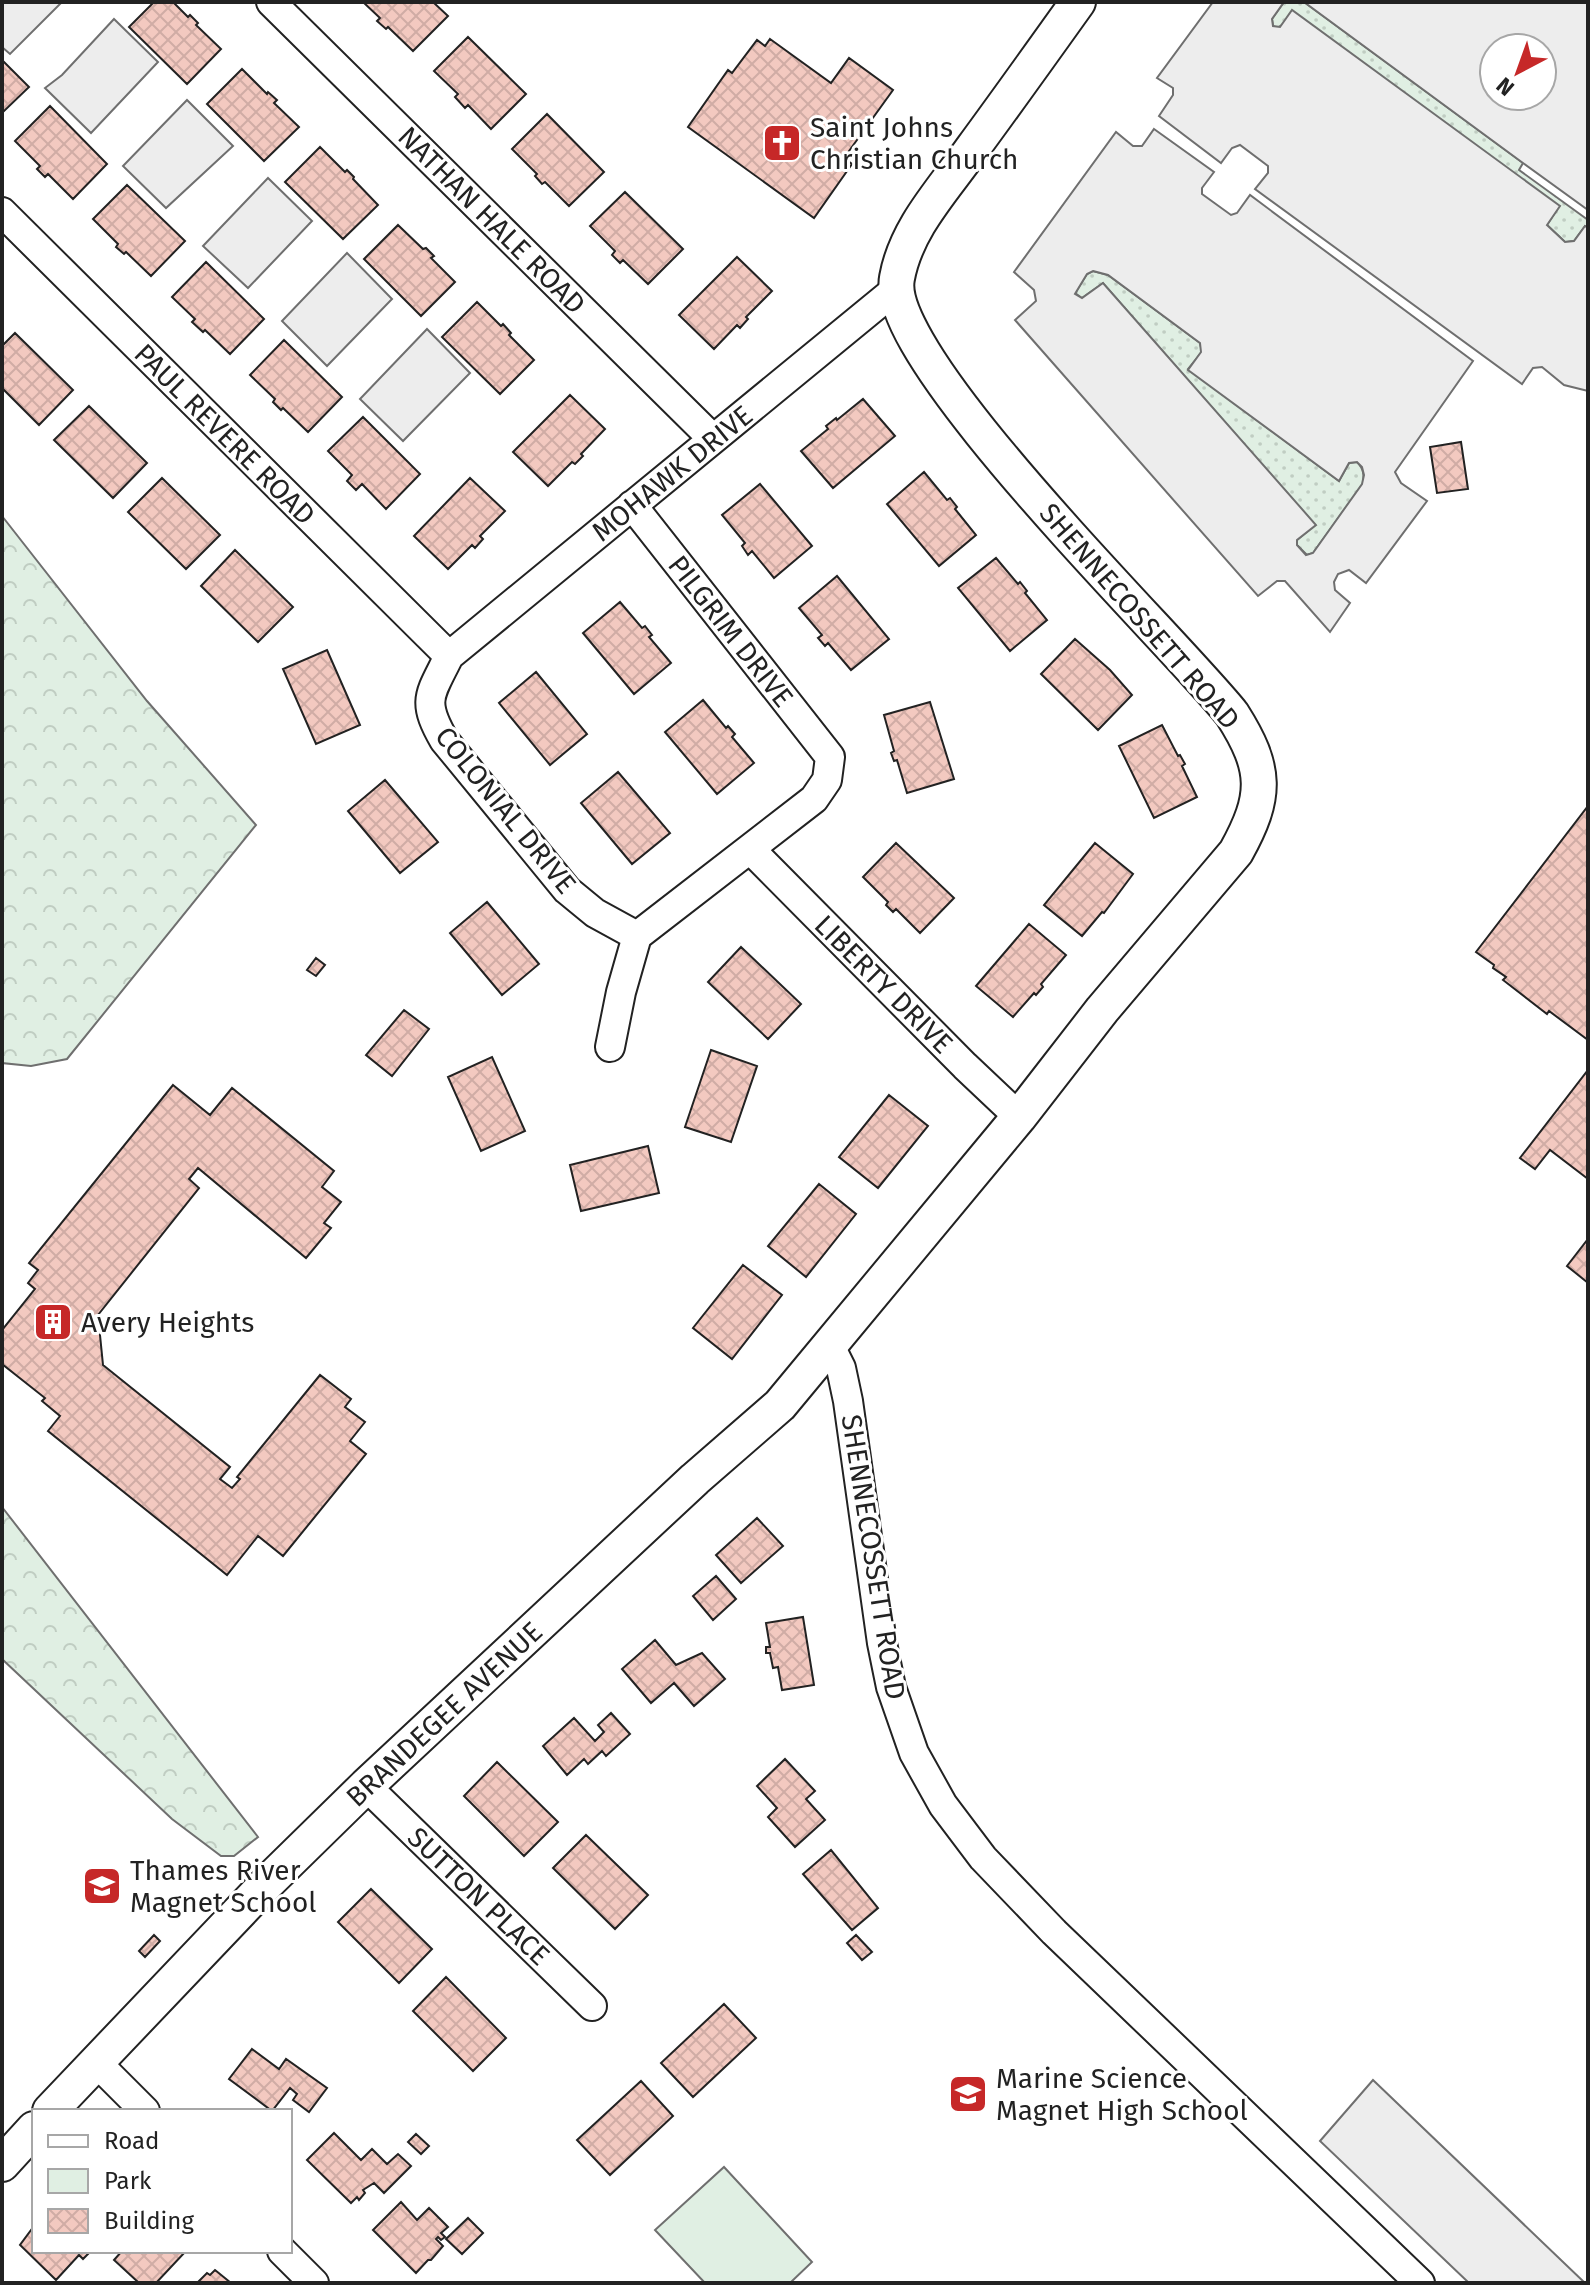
<svg xmlns="http://www.w3.org/2000/svg" width="1590" height="2285" font-family="'Fira Sans',sans-serif">
	<style>
		.grass { fill: url(#grass-dots); stroke: #6f6f6f; stroke-width: 2 }
		.forest { fill: url(#forest-crowns); stroke: #6f6f6f; stroke-width: 2 }
		.green { fill: #e0efe3; stroke: #6f6f6f; stroke-width: 2 }
		.parking { fill: #ededed; stroke: #6f6f6f; stroke-width: 2; fill-rule: evenodd }
		.building { fill: url(#building-cross-hatch); stroke: #222; stroke-width: 2 }
		.lines { fill: none; stroke-linecap: round; stroke-linejoin: round }
		.minor-casing { stroke: #222; stroke-width: 32 }
		.tertiary-casing { stroke: #222; stroke-width: 38 }
		.minor { stroke: #fff; stroke-width: 28 }
		.tertiary { stroke: #fff; stroke-width: 34 }
		.labels { text-anchor: middle; stroke-width: 6; stroke-linejoin: round; paint-order: stroke }
		.poi-label { font-size: 28px; fill: #222; stroke: #fff; text-anchor: start }
		.street-label { font-size: 28px; fill: #222; stroke: #fff }
	</style>
	<defs>
		<pattern id="grass-dots" width="8" height="8" patternUnits="userSpaceOnUse" patternTransform="scale(2)"><rect width="8" height="8" fill="#e0efe3"/><path d="M2 2h.1M6 6h.1" fill="none" stroke="#c0cdc2" stroke-width="1.8" stroke-linecap="round"/></pattern>
		<pattern id="forest-crowns" width="20" height="18" patternUnits="userSpaceOnUse" patternTransform="scale(2)"><rect width="20" height="18" fill="#e0efe3"/><path d="M2 6a3 3 0 1 1 6 0M12 15a3 3 0 1 1 6 0" fill="none" stroke="#c0cdc2"/></pattern>
		<pattern id="building-cross-hatch" width="8" height="8" patternUnits="userSpaceOnUse" patternTransform="scale(2)"><rect width="8" height="8" fill="#f3c9c0"/><path d="M0 0l8 8M0 8l8-8" fill="none" stroke="#d0aca5"/></pattern>
	</defs>
	<rect width="100%" height="100%" fill="#fff"/>
	<path class="grass" d="M1284 2H1304L1523 163 1519 170 1588 220V228L1585 226 1574 241 1565 242 1547 225 1559 206 1282 25 1277 28 1273 26 1272 19Z
		M1093 271 1108 275 1200 343 1202 352 1188 369 1339 481 1349 463 1357 462C1364 469 1364 475 1363 484L1313 553 1307 555 1297 545V540L1315 525 1103 283 1082 298 1075 293 1087 274Z"/>
	<path class="forest" d="M2 516 147 701 256 825 67 1059 31 1066 2 1063Z
		M2 1507 258 1837 234 1856H221L172 1819 2 1659Z"/>
	<path class="green" d="M724 2167 812 2262 790 2283H705L655 2230Z"/>
	<path class="parking" d="M2 2H62L10 54 2 47Z
		M1213 2H1284L1272 19 1273 26 1280 27 1292 10 1560 206 1547 225 1565 242 1574 241 1585 226 1588 228V391L1564 385 1542 367 1533 368 1522 384 1255 189 1268 173V166L1240 145 1232 148 1221 163 1159 116 1173 95V88L1157 78Z
		M1304 2H1588V210L1523 163ZM1542 48V96H1494V48Z
		M114 19 158 62 91 133 45 88 62 75Z
		M187 100 233 146 166 208 123 166Z
		M1154 129 1214 172 1202 188V194L1231 215 1237 213 1250 195 1473 361 1395 472 1401 483 1427 501 1366 583 1349 570 1338 574 1334 582 1335 590 1350 603 1330 632 1285 581H1277L1258 596 1015 320 1036 301 1034 290 1014 272 1116 132 1133 146H1142ZM1093 271 1108 275 1200 343 1201 352 1188 370 1339 481 1349 463 1357 462 1362 467 1364 475 1362 484 1313 553 1306 555 1297 545V540L1316 525 1103 283 1082 298 1075 294 1087 274Z
		M268 178 312 221 248 288 203 246Z
		M347 253 392 299 327 366 282 321Z
		M427 329 470 373 403 441 360 399Z
		M1373 2080 1585 2283H1469L1320 2141Z"/>
	<path class="building" d="M154 2H173L188 17 190 15 198 23 196 25 221 49 187 84 129 27Z
		M363 2H433L448 16 413 51 388 27 386 29 377 21 380 18Z
		M468 37 526 94 491 129 468 105 465 108 455 97 458 94 434 71Z
		M770 39 831 83 849 58 893 90 844 158 852 164 814 218 688 127 728 70 732 73 757 40 765 46Z
		M2 60 29 87 2 113Z
		M242 69 267 94 268 92 277 100 274 103 299 127 264 161 207 104Z
		M50 106 107 164 73 199 48 174 45 177 37 169 40 166 15 141Z
		M547 114 604 172 569 206 545 182 542 184 535 176 537 174 512 149Z
		M320 147 345 172 347 170 354 177 353 179 378 205 343 239 285 182Z
		M127 185 185 241 151 276 126 252 124 254 116 247 118 244 93 219Z
		M625 192 683 249 648 284 623 260 620 263 612 255 615 251 590 226Z
		M398 225 423 249 426 248 434 256 431 258 455 282 421 316 364 259Z
		M737 257 772 291 746 317 748 319 740 328 737 325 714 349 679 315Z
		M206 262 264 319 230 354 205 330 203 332 192 322 195 319 172 297Z
		M477 302 501 326 503 324 511 333 509 335 534 360 500 394 442 337Z
		M15 333 73 390 39 425 2 388V346Z
		M284 340 342 397 308 432 283 408 281 410 273 402 275 399 250 375Z
		M570 395 605 429 581 454 583 456 575 464 572 462 548 486 513 452Z
		M863 399 895 436 833 488 801 451 828 429 826 426 836 418 837 420Z
		M89 406 147 463 113 498 54 440Z
		M363 417 420 474 386 509 362 484 356 490 347 481 352 475 328 451Z
		M1461 442 1468 489 1437 493 1430 447Z
		M924 472 947 500 950 498 957 507 955 509 976 535 939 566 887 504Z
		M162 478 220 535 186 569 128 512Z
		M470 478 505 511 480 536 483 539 475 548 472 545 448 569 414 536Z
		M760 484 812 546 774 578 752 551 748 555 742 546 745 543 722 515Z
		M235 550 293 607 258 642 201 586Z
		M996 558 1018 584 1020 582 1027 591 1025 593 1047 620 1010 651 958 588Z
		M837 576 889 639 851 670 828 643 825 646 818 638 822 635 799 608Z
		M620 602 642 628 645 626 652 635 649 637 671 663 634 694 583 633Z
		M1075 639 1110 670 1132 695 1098 730 1041 674Z
		M327 650 360 725 316 744 283 669Z
		M536 672 587 734 550 765 499 703Z
		M703 700 726 728 728 726 735 734 732 737 754 763 717 794 665 732Z
		M930 702 954 779 907 793 897 760 894 761 891 753 894 751 884 715Z
		M1162 725 1178 756 1180 755 1185 764 1182 766 1197 797 1154 818 1119 746Z
		M618 772 670 833 632 864 581 803Z
		M385 780 438 842 400 873 348 811Z
		M1588 806V1040L1549 1011 1547 1014 1503 980 1506 977 1493 968 1494 965 1476 952Z
		M896 843 954 898 920 933 896 909 893 912 886 905 888 902 863 877Z
		M1095 843 1133 874 1104 913 1102 912 1082 936 1044 905Z
		M487 902 539 964 502 995 450 933Z
		M1029 924 1066 955 1041 984 1043 987 1036 995 1034 993 1013 1017 976 986Z
		M741 947 801 1004 768 1039 708 982Z
		M316 958 325 965 316 976 307 970Z
		M404 1010 429 1029 392 1076 366 1055Z
		M711 1050 757 1066 731 1142 685 1127Z
		M492 1057 525 1131 481 1151 448 1077Z
		M1588 1070V1179L1550 1150 1535 1169 1520 1158Z
		M173 1085 210 1115 232 1088 334 1171 322 1187 341 1202 324 1223 331 1228 306 1258 198 1168 189 1179 199 1188 98 1315 103 1365 230 1467 220 1479 232 1488 240 1479 237 1477 320 1375 351 1399 345 1407 365 1422 350 1441 366 1454 283 1556 258 1536 227 1575 48 1431 60 1416 42 1401 45 1398 2 1364V1330L35 1289 28 1283 38 1270 29 1263Z
		M889 1095 928 1126 878 1188 839 1157Z
		M648 1146 659 1193 581 1211 570 1165Z
		M819 1184 856 1214 806 1277 768 1246Z
		M1588 1239V1283L1567 1266Z
		M743 1265 782 1295 732 1359 693 1328Z
		M757 1518 783 1546 741 1583 716 1555Z
		M716 1576 736 1599 713 1620 693 1596Z
		M803 1617 814 1685 782 1690 778 1667 773 1668 770 1653H766V1647H770L766 1623Z
		M655 1640 676 1665 702 1653 725 1679 694 1706 674 1683 651 1703 622 1669Z
		M611 1713 630 1734 606 1756 602 1751 588 1764 584 1759 567 1775 543 1746 574 1718 595 1741 604 1732 598 1725Z
		M785 1759 815 1791 806 1799 825 1820 795 1847 768 1817 777 1808 757 1786Z
		M497 1762 558 1822 524 1856 464 1796Z
		M586 1835 648 1895 615 1929 553 1868Z
		M831 1850 878 1908 852 1930 803 1874Z
		M371 1889 432 1949 399 1983 338 1922Z
		M154 1935 160 1941 145 1957 139 1951Z
		M856 1935 872 1952 862 1960 847 1943Z
		M446 1977 506 2038 473 2071 413 2011Z
		M724 2004 756 2038 693 2097 661 2063Z
		M252 2049 279 2069 286 2059 327 2088 309 2112 293 2100 297 2094 290 2088 272 2111 229 2079Z
		M641 2081 673 2116 610 2175 577 2140Z
		M334 2133 361 2160 372 2149 387 2164 398 2154 411 2166 384 2193 374 2183 363 2190 365 2193 359 2200 357 2197 351 2203 307 2160Z
		M416 2134 429 2146 421 2154 408 2142Z
		M401 2202 417 2220 429 2208 448 2227 441 2233 445 2237 441 2240 438 2237 436 2239 443 2246 431 2260H428L416 2273 373 2230Z
		M468 2218 483 2233 462 2254 446 2239Z
		M34 2226V2251L90 2252 83 2259 79 2255 56 2280 20 2245Z
		M122 2251H186L156 2283H139L114 2260Z
		M215 2270 231 2283H197L207 2273 210 2275Z"/>
	<g class="lines">
		<defs>
			<path id="minor" d="M271 2 713 439
				M2 212 449 656
				M751 850 965 1066 1019 1117
				M637 936 595 913 567 890 444 740C421 700 430 695 449 656L895 290
				M610 1047 621 992 637 936 814 799 827 780 830 757 632 505
				M830 1346 841 1368 848 1401 882 1643 891 1687 914 1753 943 1805 983 1858 1054 1932 1420 2283
				M366 1786 592 2006
				M95 2061 145 2111
				M282 2251 314 2283"/>
			<path id="tertiary" d="M50 2111 268 1882 366 1786 695 1479 780 1405 1019 1117 1102 1010 1236 852C1267 796 1267 769 1232 714 1174 641 881 358 897 278 906 228 943 190 972 149 1008 100 1043 51 1078 2
				M2 2164 34 2129"/>
		</defs>
		<use href="#minor" class="minor-casing"/>
		<use href="#tertiary" class="tertiary-casing"/>
		<use href="#minor" class="minor"/>
		<use href="#tertiary" class="tertiary"/>
	</g>
	<defs>
		<symbol id="church-square" viewBox="-11 -11 22 22"><rect x="-9" y="-9" width="18" height="18" rx="4" fill="#c62828" stroke="#fff"/><path d="M-1.2-6h2.4v3.5h3.3v2.4h-3.3V6h-2.4V-.1h-3.3v-2.4h3.3Z" fill="#fff"/></symbol>
		<symbol id="building-square" viewBox="-11 -11 22 22"><rect x="-9" y="-9" width="18" height="18" rx="4" fill="#c62828" stroke="#fff"/><path d="M-4-6H4V6H1V3H-1V6H-4ZM-2.5-4.3h1.7v1.8h-1.7ZM.8-4.3h1.7v1.8H.8ZM-2.5-1h1.7V.8h-1.7ZM.8-1h1.7V.8H.8Z" fill="#fff"/></symbol>
		<symbol id="school-square" viewBox="-11 -11 22 22"><rect x="-9" y="-9" width="18" height="18" rx="4" fill="#c62828" stroke="#fff"/><path d="M0-5L7-2L0 1L-7-2ZM-4 1L0 2.5L4 1V4Q0 6-4 4Z" fill="#fff"/></symbol>
	</defs>
	<g fill-rule="evenodd">
		<use href="#church-square" x="760" y="121" width="44" height="44"/>
		<use href="#building-square" x="31" y="1300" width="44" height="44"/>
		<use href="#school-square" x="80" y="1864" width="44" height="44"/>
		<use href="#school-square" x="946" y="2072" width="44" height="44"/>
	</g>
	<g class="labels">
		<g class="poi-label">
			<text x="810" y="137">Saint Johns<tspan x="810" dy="32">Christian Church</tspan></text>
			<text x="81" y="1332">Avery Heights</text>
			<text x="130" y="1880">Thames River<tspan x="130" dy="32">Magnet School</tspan></text>
			<text x="996" y="2088">Marine Science<tspan x="996" dy="32">Magnet High School</tspan></text>
		</g>
		<g class="street-label">
			<text transform="translate(492 220) rotate(45)" y="10">NATHAN HALE ROAD</text>
			<text transform="translate(225 434) rotate(45)" y="10">PAUL REVERE ROAD</text>
			<text transform="translate(672 473) rotate(-39)" y="10">MOHAWK DRIVE</text>
			<text transform="translate(1140 616) rotate(49)" y="10">SHENNECOSSETT ROAD</text>
			<text transform="translate(731 631) rotate(52)" y="10">PILGRIM DRIVE</text>
			<text transform="translate(506 810) rotate(51)" y="10">COLONIAL DRIVE</text>
			<text transform="translate(884 984) rotate(45)" y="10">LIBERTY DRIVE</text>
			<text transform="translate(874 1557) rotate(81)" y="10">SHENNECOSSETT ROAD</text>
			<text transform="translate(444 1714) rotate(-43)" y="10">BRANDEGEE AVENUE</text>
			<text transform="translate(479 1896) rotate(44)" y="10">SUTTON PLACE</text>
		</g>
	</g>
	<rect width="1590" height="2285" fill="none" stroke="#222222" stroke-width="8"/>
	<rect x="32" y="2109" width="260" height="144" fill="#ffffff" stroke="#a7a7a7" stroke-width="2"/>
	<rect x="48" y="2135" width="40" height="12" fill="#ffffff" stroke="#a7a7a7" stroke-width="2"/>
	<text x="104" y="2149" font-size="24" fill="#222222">Road</text>
	<rect x="48" y="2169" width="40" height="24" fill="#e0efe3" stroke="#a7a7a7" stroke-width="2"/>
	<text x="104" y="2189" font-size="24" fill="#222222">Park</text>
	<rect x="48" y="2209" width="40" height="24" fill="url(#building-cross-hatch)" stroke="#a7a7a7" stroke-width="2"/>
	<text x="104" y="2229" font-size="24" fill="#222222">Building</text>
	<g transform="translate(1518 72) rotate(221)"><circle r="38" fill="#ffffff" stroke="#a7a7a7" stroke-width="2"/>
	<path d="M0-6L14 30L0 20L-14 30Z" fill="#c62828"/>
	<text y="-12" font-size="22" font-weight="bold" text-anchor="middle" fill="#222222">N</text>
	</g>
</svg>
